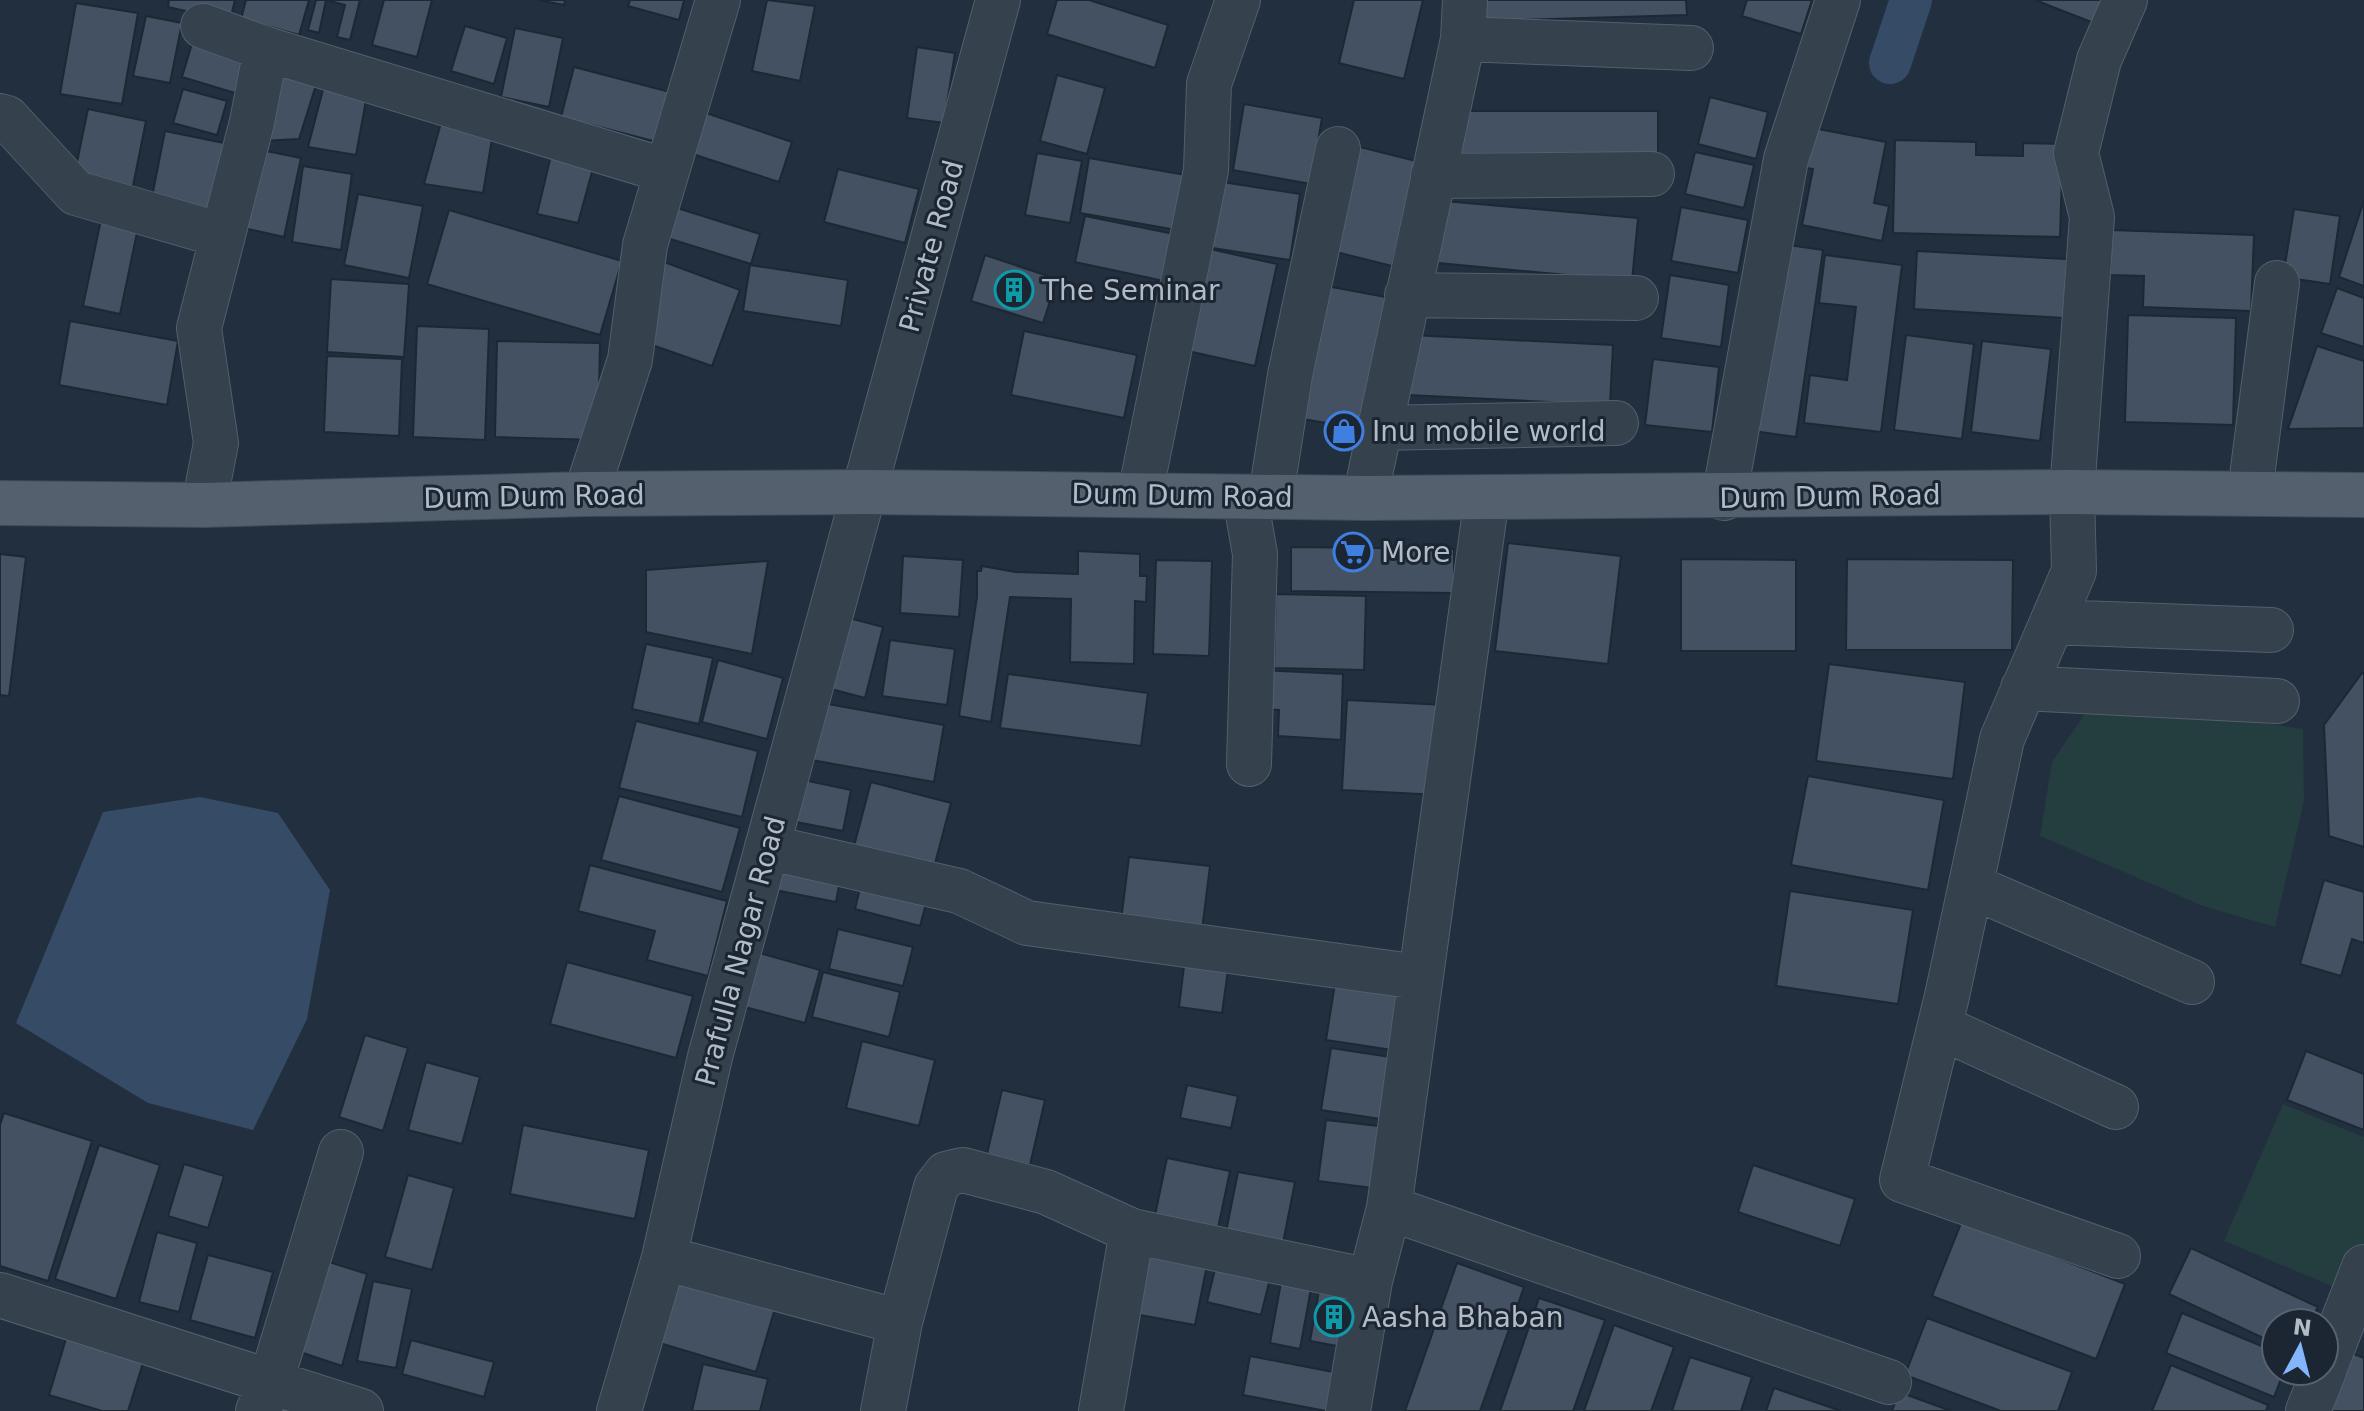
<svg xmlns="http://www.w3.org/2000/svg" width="2364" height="1411" font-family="'DejaVu Sans',sans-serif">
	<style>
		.green { fill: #243d3f }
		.water { fill: #354b66 }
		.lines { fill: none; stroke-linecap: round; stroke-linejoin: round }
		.canal { stroke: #354b66; stroke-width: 42 }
		.building { fill: #435162; stroke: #1d2835; stroke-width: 2 }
		.minor-casing { stroke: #545f6c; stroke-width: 46 }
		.major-casing { stroke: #3f4a57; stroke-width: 46 }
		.minor { stroke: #36414e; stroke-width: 44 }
		.major { stroke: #54606e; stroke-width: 44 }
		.labels { text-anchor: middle; stroke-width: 6; stroke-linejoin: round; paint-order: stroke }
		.street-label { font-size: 28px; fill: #b2bcc9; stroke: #1c2633 }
		.poi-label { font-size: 28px; fill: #b2bcc9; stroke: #1c2633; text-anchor: start }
	</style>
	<rect width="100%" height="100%" fill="#222f3e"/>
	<path class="green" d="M2090 706 2207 714 2303 729 2304 801 2275 927 2203 906 2040 836 2052 762Z
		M2283 1104 2364 1137V1267L2339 1289 2224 1241Z"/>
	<path class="water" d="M200 797 278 813 330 890 307 1019 253 1130 148 1103 16 1023 103 812Z"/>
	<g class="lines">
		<path class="canal" d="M1890 63 1911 0"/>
	</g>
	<path class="building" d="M169 0H235L230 21 168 7Z
		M246 0H309L299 35 241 19Z
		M316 0H360L350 40 337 37 345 5 326 0 319 33 308 30Z
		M384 0H432L417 57 372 45Z
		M538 0H565L564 5Z
		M630 0H684L679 20 628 6Z
		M767 0 815 6 800 81 752 71Z
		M1057 0H1089L1168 25 1155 68 1047 34Z
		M1354 0H1423L1404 79 1339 63Z
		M1485 0H1686L1687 15 1485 21Z
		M1747 0H1812L1801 34 1742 16Z
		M2035 0H2109L2099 25Z
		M76 3 138 13 122 104 60 94Z
		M146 16 182 23 170 83 133 76Z
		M465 26 507 38 494 84 451 71Z
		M515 28 563 38 549 107 501 97Z
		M194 37 247 54 235 93 182 77Z
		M917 47 955 53 944 123 907 118Z
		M574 67 670 92 657 142 561 117Z
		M274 73 316 85 299 139 261 141Z
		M1057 75 1105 88 1087 154 1040 141Z
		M325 82 367 95 356 155 308 147Z
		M183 89 227 101 217 135 173 123Z
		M1710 97 1768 112 1756 159 1698 144Z
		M1244 104 1322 118 1311 184 1233 170Z
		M88 109 146 121 130 201 75 172Z
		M697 110 792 142 779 182 683 151Z
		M1459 111H1658V153L1459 154Z
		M442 119 493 133 483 193 424 184Z
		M1808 127 1886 142 1874 203 1889 206 1882 241 1802 225 1813 169 1801 167Z
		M165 131 224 143 211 213 151 202Z
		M1895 140 1976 142V155L2023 156V143L2063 144 2060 237 1893 233Z
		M553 147 595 161 578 223 537 214Z
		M1360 147 1416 161 1392 266 1336 252Z
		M256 149 301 158 284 237 239 227Z
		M1695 152 1754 165 1744 208 1685 194Z
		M1037 153 1082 161 1070 223 1025 215Z
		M1089 158 1191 176 1182 231 1080 213Z
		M303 166 352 174 341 250 292 242Z
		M838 169 919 189 905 243 824 222Z
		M1216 181 1300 194 1290 260 1206 247Z
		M358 194 423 206 409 278 344 265Z
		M2364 200V286L2339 277Z
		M1444 201 1638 218 1632 281 1438 263Z
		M674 207 760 234 751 264 664 237Z
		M1681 207 1748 220 1738 273 1671 261Z
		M2294 209 2340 216 2330 284 2283 277Z
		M449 210 622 261 600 335 427 284Z
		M102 215 139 223 120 314 83 306Z
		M1085 216 1174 234 1164 281 1075 262Z
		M2111 230 2254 235 2251 311 2143 307 2144 276 2110 275Z
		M1767 242 1823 250 1796 437 1739 429Z
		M1201 247 1277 264 1255 366 1179 349Z
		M1917 251 2067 259 2064 318 1914 309Z
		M985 255 1057 279 1043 323 971 301Z
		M1825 255 1902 265 1881 432 1804 423 1810 375 1847 380 1856 307 1819 303Z
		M656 259 740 290 712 366 652 345Z
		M750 265 848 280 841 326 743 311Z
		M1670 275 1729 285 1721 347 1661 338Z
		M331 279 409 284 404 357 327 352Z
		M1321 285 1391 298 1367 430 1297 418Z
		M2337 288 2364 298V347L2321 333Z
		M2128 315 2236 318 2233 425 2125 422Z
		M70 321 178 341 167 405 59 385Z
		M417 326 489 329 485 440 413 437Z
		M1024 331 1137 355 1124 418 1011 395Z
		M1411 335 1613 345 1610 405 1408 395Z
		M1906 335 1974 344 1962 439 1894 430Z
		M497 341 600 343 598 440 495 437Z
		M1982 341 2051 349 2040 441 1971 432Z
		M2317 346 2364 361V428L2288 429Z
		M327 356 402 359 399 436 324 432Z
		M1653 359 1719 367 1712 432 1645 425Z
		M1508 543 1621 556 1608 664 1495 651Z
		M1291 547 1454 549V593L1291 591Z
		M1078 551 1140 554V576H1147L1146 602 1135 601 1134 664 1070 662 1071 599 1010 597 991 722 959 716 977 597V571H981L982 566 1015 572 1078 574Z
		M0 554 26 557 9 696 0 695Z
		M903 556 963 560 959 617 900 613Z
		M1681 559 1796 560V651H1681Z
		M1847 559 2013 560 2012 650H1846Z
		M1156 560 1212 561 1209 656 1153 654Z
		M768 561 752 654 646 632V570Z
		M1276 594 1366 596 1364 670 1274 668Z
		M849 618 883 627 865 698 831 689Z
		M890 640 955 649 947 705 882 696Z
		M646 644 713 658 699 724 632 709Z
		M718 660 783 678 767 739 702 722Z
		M1829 664 1965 682 1953 779 1816 761Z
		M1258 670 1343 674 1341 740 1278 736 1279 710 1257 709Z
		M2362 673 2364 674V847L2329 836 2324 725Z
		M1008 674 1148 693 1141 746 1000 728Z
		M1347 700 1445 705 1440 795 1342 790Z
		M817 702 944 725 934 782 806 759Z
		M636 721 758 751 742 817 619 788Z
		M1808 776 1944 800 1928 890 1791 865Z
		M799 779 851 790 843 831 791 821Z
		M871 782 951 803 933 871 853 850Z
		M619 796 740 828 722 892 601 860Z
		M1129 857 1210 866 1202 930 1121 921Z
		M775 862 841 875 836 902 770 889Z
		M590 865 727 901 708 976 647 960 655 931 578 911Z
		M862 880 928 896 920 926 855 909Z
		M2324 880 2364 892V943L2352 939 2341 976 2300 964Z
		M1790 891 1913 910 1898 1004 1776 986Z
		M838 929 913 947 903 986 829 969Z
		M756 952 820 970 805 1023 741 1006Z
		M1185 958 1229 963 1222 1013 1179 1007Z
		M567 962 693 996 676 1058 550 1024Z
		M823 972 900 992 889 1037 812 1017Z
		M1336 977 1408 988 1399 1051 1326 1040Z
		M365 1035 408 1048 383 1131 339 1117Z
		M862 1041 935 1060 919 1126 846 1108Z
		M1331 1048 1397 1058 1387 1120 1321 1110Z
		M2306 1051 2364 1074V1130L2287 1100Z
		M426 1062 480 1077 462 1144 408 1130Z
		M1187 1085 1238 1096 1231 1128 1180 1118Z
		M1002 1090 1045 1100 1030 1165 987 1154Z
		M4 1113 92 1141 48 1281 0 1266V1125Z
		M1326 1120 1387 1127 1380 1189 1318 1181Z
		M523 1125 649 1150 635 1219 510 1194Z
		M99 1145 160 1165 116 1299 55 1279Z
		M1167 1158 1230 1171 1217 1233 1154 1220Z
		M184 1164 224 1176 208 1228 168 1216Z
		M1753 1165 1855 1199 1840 1246 1738 1212Z
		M1238 1172 1295 1182 1283 1243 1226 1232Z
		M408 1175 454 1188 432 1270 385 1257Z
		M1962 1221 2125 1284 2096 1359 1932 1296Z
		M157 1232 197 1243 179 1312 139 1302Z
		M1142 1242 1209 1255 1195 1325 1129 1313Z
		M2191 1248 2318 1307 2310 1323H2276V1344L2169 1294Z
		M208 1255 273 1272 255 1338 190 1320Z
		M1218 1257 1272 1270 1261 1315 1207 1302Z
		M323 1260 367 1274 342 1366 294 1350Z
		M666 1261 779 1295 756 1372 643 1338Z
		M1457 1263 1524 1287 1480 1411H1405Z
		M1282 1277 1312 1283 1300 1349 1270 1343Z
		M373 1281 412 1289 396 1368 357 1361Z
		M1320 1285 1358 1293 1348 1348 1310 1341Z
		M1539 1298 1605 1320 1573 1411H1500Z
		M2182 1313 2276 1352V1371H2284L2274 1397 2166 1353Z
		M1927 1318 2072 1372 2058 1411H2001L1905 1375Z
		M1614 1325 1674 1347 1651 1411H1584Z
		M66 1339 143 1363 128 1411H102L49 1395Z
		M411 1340 494 1362 484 1397 402 1374Z
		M2346 1351 2364 1358V1411H2320Z
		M1250 1356 1333 1372 1326 1411 1243 1395Z
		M1690 1357 1752 1377 1741 1411H1672Z
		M703 1364 768 1379 760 1411H692Z
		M2171 1365 2268 1405 2266 1411H2152Z
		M1774 1388 1841 1411H1766Z
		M1899 1392 1951 1411H1892Z"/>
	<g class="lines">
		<defs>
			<path id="minor" d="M203 26 266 49 667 171
				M1463 39 1691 48
				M0 116 7 118 76 193 221 235
				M1433 176 1652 174
				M1407 295 1636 298
				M1378 428 1616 423
				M2250 492 2277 283
				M586 494 630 360 645 245 718 0
				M1140 494 1206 170 1209 84 1238 0
				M1271 495 1290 375 1338 149
				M1245 497 1255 554 1249 764
				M1365 498 1463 39 1465 0
				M1724 498 1786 159 1838 0
				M204 505 216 443 199 328 252 122 266 49
				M2052 622 2271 630
				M2023 688 2277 701
				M767 847 959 891 1027 923 1419 977
				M1971 886 2192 982
				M1940 1027 2116 1107
				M1389 1208 1889 1382
				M2118 1256 1902 1180 1947 996 2002 739 2074 571 2072 492 2092 217 2076 153 2099 60 2125 0
				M664 1258 900 1322 936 1187 946 1174 963 1170 1046 1192 1132 1231 1370 1281
				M0 1295 361 1411
				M2324 1370 2364 1267
				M258 1411 271 1381 341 1152
				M619 1411 664 1258 710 1057 998 0
				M883 1411 900 1322
				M1101 1411 1132 1231
				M1348 1411 1370 1281 1389 1208 1487 497
				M2308 1411 2324 1371"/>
			<path id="major" d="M0 503 204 505 586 494 866 492 1365 498 2072 492 2364 495"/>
		</defs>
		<use href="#minor" class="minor-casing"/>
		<use href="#major" class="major-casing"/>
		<use href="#minor" class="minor"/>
		<use href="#major" class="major"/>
	</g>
	<defs>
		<symbol id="building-ring" viewBox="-11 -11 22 22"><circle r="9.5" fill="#1c2633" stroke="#0f9aa8" stroke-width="1.5"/><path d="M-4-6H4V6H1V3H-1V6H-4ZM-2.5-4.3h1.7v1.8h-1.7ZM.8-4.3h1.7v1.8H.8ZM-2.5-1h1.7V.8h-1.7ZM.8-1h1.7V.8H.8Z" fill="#0f9aa8"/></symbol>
		<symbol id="shop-ring" viewBox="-11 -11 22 22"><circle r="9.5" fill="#1c2633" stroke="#3f7fe0" stroke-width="1.5"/><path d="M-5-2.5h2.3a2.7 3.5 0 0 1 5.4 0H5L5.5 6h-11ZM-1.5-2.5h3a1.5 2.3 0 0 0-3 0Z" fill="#3f7fe0"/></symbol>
		<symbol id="supermarket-ring" viewBox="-11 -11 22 22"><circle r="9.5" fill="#1c2633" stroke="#3f7fe0" stroke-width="1.5"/><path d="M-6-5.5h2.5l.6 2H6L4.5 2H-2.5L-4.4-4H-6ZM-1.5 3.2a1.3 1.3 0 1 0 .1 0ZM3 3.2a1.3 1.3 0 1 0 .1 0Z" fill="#3f7fe0"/></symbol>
	</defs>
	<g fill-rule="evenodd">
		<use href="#building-ring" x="992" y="268" width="44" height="44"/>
		<use href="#shop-ring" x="1322" y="409" width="44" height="44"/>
		<use href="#supermarket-ring" x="1331" y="530" width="44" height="44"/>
		<use href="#building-ring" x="1312" y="1295" width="44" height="44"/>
	</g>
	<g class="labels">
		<g class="street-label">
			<text transform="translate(931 246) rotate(-75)" y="10">Private Road</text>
			<text transform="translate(1182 495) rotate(1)" y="10">Dum Dum Road</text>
			<text transform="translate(534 496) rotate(-1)" y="10">Dum Dum Road</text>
			<text transform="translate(1830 496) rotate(-1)" y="10">Dum Dum Road</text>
			<text transform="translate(740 951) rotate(-75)" y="10">Prafulla Nagar Road</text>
		</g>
		<g class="poi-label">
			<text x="1042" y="300">The Seminar</text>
			<text x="1372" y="441">Inu mobile world</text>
			<text x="1381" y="562">More</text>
			<text x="1362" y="1327">Aasha Bhaban</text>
		</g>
	</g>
	<g transform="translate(2300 1347) rotate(7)"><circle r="38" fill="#1c2633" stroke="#58626f" stroke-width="2"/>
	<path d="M0-6L14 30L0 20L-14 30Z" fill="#84b6fd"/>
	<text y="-12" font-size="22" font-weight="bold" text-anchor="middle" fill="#b2bcc9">N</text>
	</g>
</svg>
